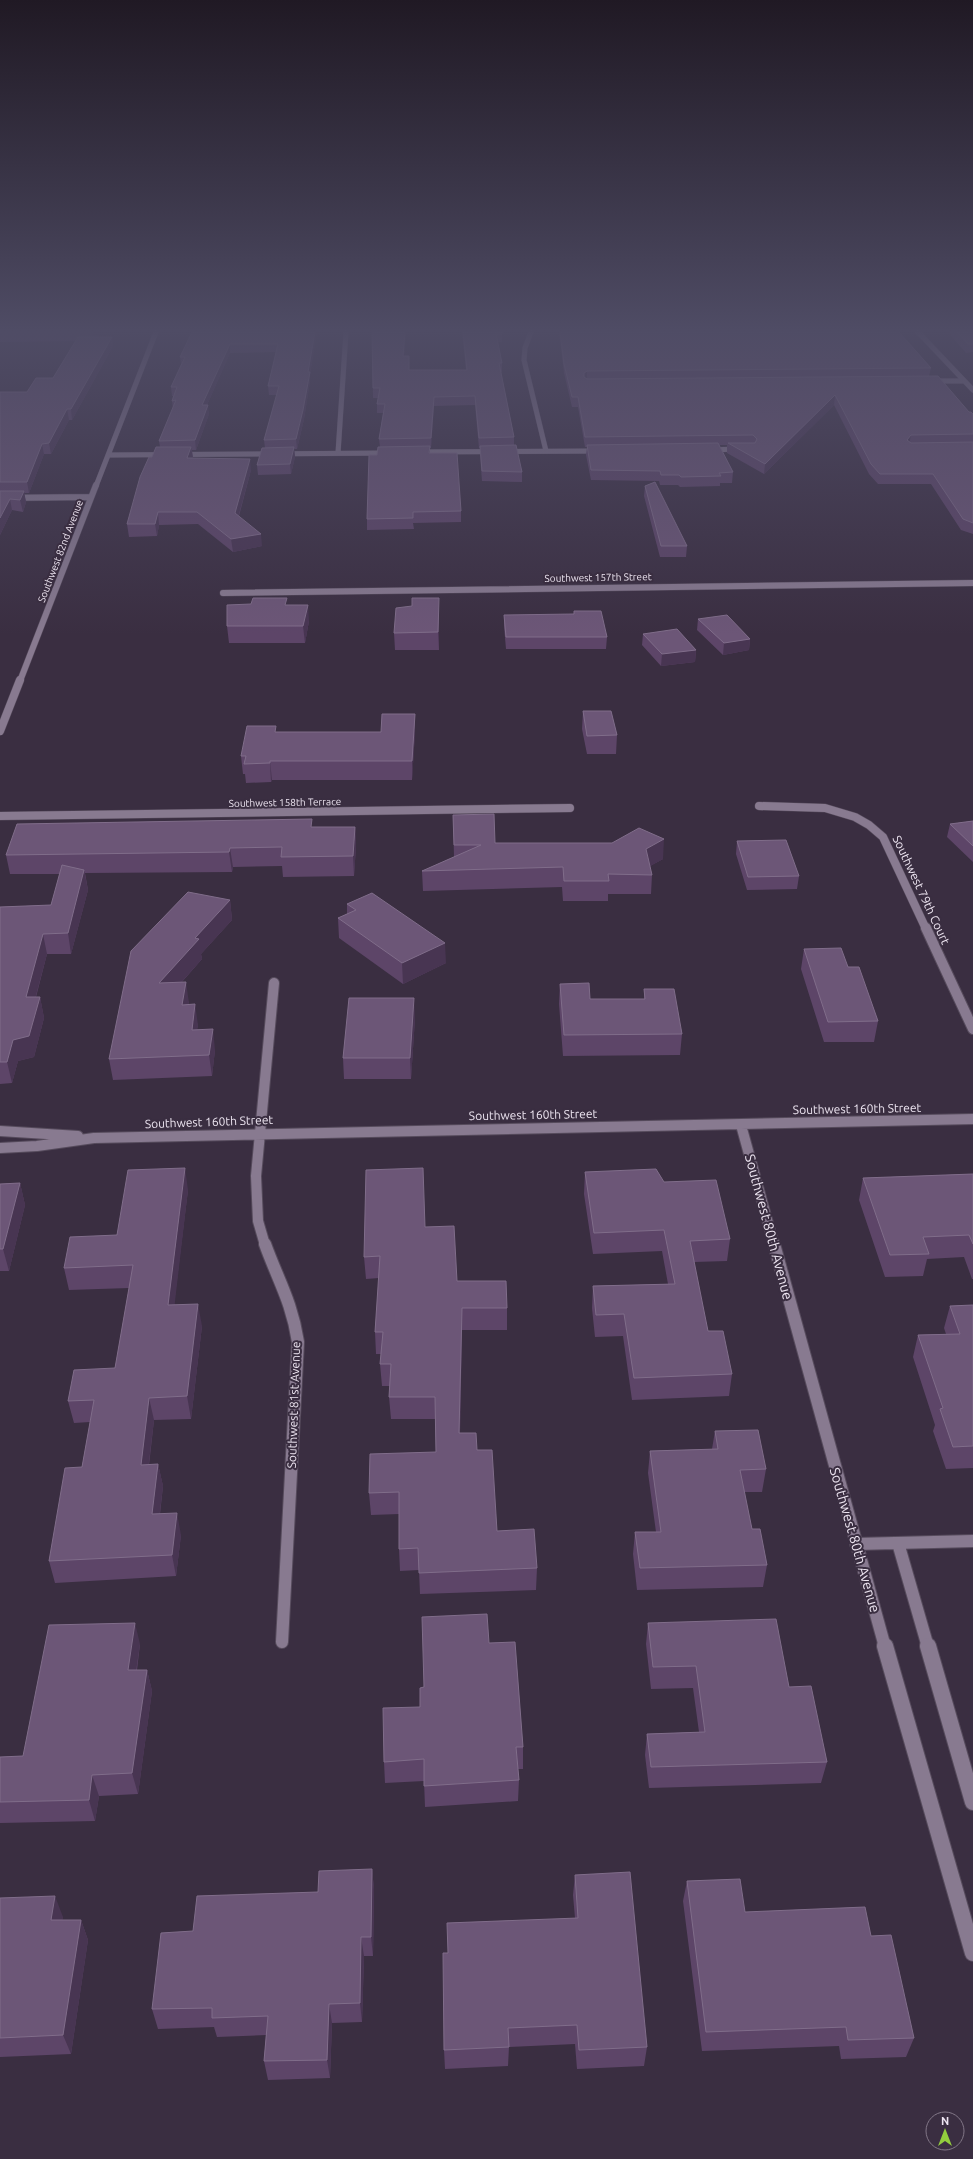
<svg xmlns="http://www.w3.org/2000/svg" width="973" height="2159" font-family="Ubuntu,sans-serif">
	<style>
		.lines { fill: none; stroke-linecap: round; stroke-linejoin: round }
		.minor-far5-casing { stroke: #564b5c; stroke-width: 5.5 }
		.minor-far4-casing { stroke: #564b5c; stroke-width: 7 }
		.minor-far3-casing { stroke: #564b5c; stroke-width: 9 }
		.minor-far2-casing { stroke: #564b5c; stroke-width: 12 }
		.minor-far1-casing { stroke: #564b5c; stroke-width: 14 }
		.minor-casing { stroke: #564b5c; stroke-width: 18 }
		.minor-far5 { stroke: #887a90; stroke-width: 5 }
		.minor-far4 { stroke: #887a90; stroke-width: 6 }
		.minor-far3 { stroke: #887a90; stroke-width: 8 }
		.minor-far2 { stroke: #887a90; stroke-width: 10 }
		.minor-far1 { stroke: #887a90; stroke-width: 12 }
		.minor { stroke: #887a90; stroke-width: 16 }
		.wall { fill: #5d4568 }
		.shaded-wall { fill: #483552 }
		.building { fill: #6c5677; stroke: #806d8a }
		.labels { text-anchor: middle; stroke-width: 4; stroke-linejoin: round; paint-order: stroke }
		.far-street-label { font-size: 10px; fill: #ede5f1; stroke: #3a2e41 }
		.street-label { font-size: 12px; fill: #ede5f1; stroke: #3a2e41 }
		.near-street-label { font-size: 14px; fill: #ede5f1; stroke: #3a2e41 }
	</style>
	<rect width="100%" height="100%" fill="#3a2e41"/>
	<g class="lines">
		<defs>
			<path id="minor-far5" d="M531 332 525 348 524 360 546 451
				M918 332 973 390
				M928 381H964
				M708 450 740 449
				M418 452 600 451
				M338 453 346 332
				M109 455 390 453
				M96 486 156 332"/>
			<path id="minor-far4" d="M0 498 90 497
				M223 593 973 583
				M20 681 96 485"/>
			<path id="minor-far3" d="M0 731 20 680
				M759 806 825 808 855 817 869 825 883 837 926 929
				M0 816 570 808"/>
			<path id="minor-far2" d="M926 928 973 1029
				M741 1125 774 1245
				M0 1131 78 1136
				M0 1148 37 1146 94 1138 973 1119
				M265 1245 258 1221 256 1176 274 983"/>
			<path id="minor-far1" d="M265 1244C278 1280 292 1302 298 1342L282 1642
				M774 1244 885 1647
				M898 1543 928 1647
				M856 1544 973 1541"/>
			<path id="minor" d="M885 1646 973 1953
				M928 1646 973 1802"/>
		</defs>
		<use href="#minor-far5" class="minor-far5-casing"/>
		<use href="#minor-far4" class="minor-far4-casing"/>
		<use href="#minor-far3" class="minor-far3-casing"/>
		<use href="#minor-far2" class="minor-far2-casing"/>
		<use href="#minor-far1" class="minor-far1-casing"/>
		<use href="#minor" class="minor-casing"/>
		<use href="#minor-far5" class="minor-far5"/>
		<use href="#minor-far4" class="minor-far4"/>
		<use href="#minor-far3" class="minor-far3"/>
		<use href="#minor-far2" class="minor-far2"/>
		<use href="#minor-far1" class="minor-far1"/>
		<use href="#minor" class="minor"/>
	</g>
	<path class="wall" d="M0 332H100L97 337H112L113 346 72 420H69L51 454H44L29 493H24L26 502 23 512 12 510 0 535V392H27L53 378 76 341 0 342Z
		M192 332H317L310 374V381L304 419 297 449H294L295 457 291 474 258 475 257 465 265 448 264 440 277 395H269L268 386 276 352 230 353 207 405 209 414 196 450H192L193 458 251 470 239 516 262 546 233 552 198 524 159 525 157 536 129 537 127 524 152 457 160 447 159 441 173 409 172 401 173 396H172L171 387 181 364 180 357Z
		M372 332H406L404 356H409V370H466L462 332H502V342H498L502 363V372H501L514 437V445L522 472V482L482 481 480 456V448H479L475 405 434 406 431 448H430V453L461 511V522L413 523 414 529 367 530V519L377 455 380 447 379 439 383 413H377V404L378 398H373Z
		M559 332H899L931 368 929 376 969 412 973 414V534L961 530 931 484H878L869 474 834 405 764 474 727 453V445H719L733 472 732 483H720V486L680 487 678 485H660L659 481 591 480 586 455 587 447H585L578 407H572L564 373Z
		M948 332H973V352L966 353Z
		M645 486 687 546 686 557H660L644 496Z
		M287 605 309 621 305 643H229L227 626Z
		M439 614V650H395L394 633Z
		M504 615 607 637 606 649H506L504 626Z
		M698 619 750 639 749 650 723 655 697 630Z
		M643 634 696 650 695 662 661 666 642 645Z
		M583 711 617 735 616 754H587L582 729Z
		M415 714V732L412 780H272L271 782 246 783 245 774H243L241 756 277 732H381Z
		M453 815 495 843 663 859 650 866 652 875 651 894H608V901H563L562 887 423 891 422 871 454 857Z
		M973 821V862L947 837 950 824Z
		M313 827H355L356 846 354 876 283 877 282 866 233 867 232 872 85 873 88 890 71 954H47L36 997H40L44 1018 34 1057 18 1061 12 1083 0 1084V907L51 905 60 874H10L6 855Z
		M737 841 799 876 797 889 747 890 736 854Z
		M230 900 232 920 201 954 202 959 181 983 189 1003 188 1004 198 1025 197 1029 215 1050 212 1076 113 1080 109 1059Z
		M347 904 446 963 403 984 339 938 338 918 347 914Z
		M804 949 848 967 878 1021 874 1042H824L801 969Z
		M560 984 590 999H644V989L682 1034 680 1055 563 1056 559 1004Z
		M415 1018 411 1079H344L343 1058Z
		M585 1172 664 1182 730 1239 727 1261 694 1262 708 1331 732 1374 729 1396 632 1400 623 1336 595 1337 592 1308 593 1286 668 1284 662 1251 593 1254 584 1194Z
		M973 1174V1279H972L964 1257 927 1259 923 1276 885 1277 859 1200 863 1178Z
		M20 1183 25 1205 9 1271H0V1184Z
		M188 1190 174 1304 202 1326 191 1419 154 1420 149 1465 158 1464 163 1486 160 1514 181 1535 176 1576 55 1583 49 1561 82 1467 90 1422 74 1423 68 1401 115 1368 129 1288 69 1290 64 1268Z
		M425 1227 457 1281 507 1308V1330H462L460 1433 477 1450 497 1531 537 1568 536 1590 420 1594 419 1570 400 1571 399 1549V1514L371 1515 369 1493 436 1452 435 1419H391L389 1397 390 1386H382L380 1364 381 1354H376L375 1332 379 1278 366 1279 364 1257Z
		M973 1305V1468L946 1469 933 1431 935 1425 913 1357 918 1335 946 1334 944 1328 950 1306Z
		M715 1431 766 1469 762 1492H744L752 1529 767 1565 763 1587 637 1590 633 1554 635 1532H656L648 1473 650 1451 712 1449Z
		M648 1623 789 1687 827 1762 821 1783 649 1788 645 1755 647 1734 699 1732 693 1688 651 1689 646 1644Z
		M489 1643 523 1747V1769H518L519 1780 518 1801 425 1807 424 1781 385 1783 384 1762 420 1707 424 1687Z
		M140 1644 137 1670H147L152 1691 138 1794 99 1796 95 1821 0 1823V1757L23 1756Z
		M372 1869 374 1889 373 1956H364L362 2022 332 2023 330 2078 268 2080 264 2061 266 2035 217 2037 214 2027 158 2029 152 2009 193 1931 318 1892Z
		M575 1875 647 2047 644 2066 577 2069 575 2044 509 2047 508 2066 445 2069 444 2050 448 1953 575 1918 573 1895Z
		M687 1881 745 1912 871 1936 914 2038 906 2057 841 2059 839 2046 702 2051 683 1901Z
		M0 1898 63 1917 62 1920H81L88 1940 71 2054 0 2057Z"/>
	<path class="shaded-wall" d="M93 332H100L94 341Z
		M315 332H317L310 374V381L304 419 297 449 296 439Z
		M405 332H406L403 365V356Z
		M112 337 113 346 72 420 71 409Z
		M230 344V353L203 414 202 405Z
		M587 371V380L583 386 584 373Z
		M835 395 834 405 764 474 765 464Z
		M434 397V406L431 448V438Z
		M208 405 209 414 196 450 195 440Z
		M67 409 69 420 51 454 49 443Z
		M911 435 909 445 907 440Z
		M42 444 44 454 29 493 27 482Z
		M191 447 193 458H187Z
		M294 447 295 457 291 474 290 464Z
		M250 459 251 470 236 525 235 513Z
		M24 491 26 502 23 512 20 500Z
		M10 499 12 510 0 535V518Z
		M158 512 159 525 157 536 155 524Z
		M261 534 262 546 233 552 231 539Z
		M439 598V650L438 632Z
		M308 605 309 621 305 643 303 626Z
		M750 639 749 650 723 655 724 643Z
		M696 650 695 662 661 666 662 654Z
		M415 714V732L412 780V761Z
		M270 761 272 780 271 782 270 763Z
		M355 827 356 846 354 876 353 856Z
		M664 839 663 859 645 869 646 849Z
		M230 848 233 867 232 872 229 852Z
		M84 870 88 890 71 954 68 933Z
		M230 900 232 920 201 954 202 959 162 1004 159 983 195 938Z
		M43 934 47 954 30 1018 26 997Z
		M445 943 446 963 403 984 402 963Z
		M186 982 189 1003 185 1025 182 1005Z
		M40 997 44 1018 34 1057 18 1061 12 1083 7 1062 13 1040Z
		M414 998 415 1018 411 1079 410 1058Z
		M195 1004 198 1025 195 1050 192 1030Z
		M213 1029 215 1050 212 1076 209 1055Z
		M185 1168 188 1190 172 1327 168 1305Z
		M20 1183 25 1205 9 1271 3 1249Z
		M198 1304 202 1326 191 1419 187 1396Z
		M462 1308V1330L459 1455V1433Z
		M149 1398 154 1420 146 1487 141 1465Z
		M158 1464 163 1486 157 1536 152 1514Z
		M177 1513 181 1535 176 1576 172 1555Z
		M135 1623 140 1644 133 1692 128 1670Z
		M147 1670 152 1691 138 1794 132 1773Z
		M92 1775 99 1796 95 1821 89 1800Z
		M372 1869 374 1889 373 1956 371 1937Z
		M55 1896 63 1917 59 1941 51 1920Z
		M81 1920 88 1940 71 2054 63 2035Z
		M361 1937 364 1956 362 2022 360 2003Z
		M329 2004 332 2023 330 2078 327 2060Z"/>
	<path class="building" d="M192 332H315L308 372H310L303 410 296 439 264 440 279 386H268L278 344H230L202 405H208L195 440 159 441 176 400 172 401 177 387H171L185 357H180Z
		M372 332H405L403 356H409V370H467L463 332H502V334H496L502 363H499L514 437 479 438 475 396 434 397 431 438 379 439 385 404H377L380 388H373Z
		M560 332H899L931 368 587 371 584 373V377L587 379 938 376 969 412H971L973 414V434L911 435 907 440 911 443 973 442V523L963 519 933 474H880L871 464 835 395 765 464 728 443H755L757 439 753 435 585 437 578 397H572L564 364Z
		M957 332H973V344H968Z
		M78 337H112L71 409H67L49 443 42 444 27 482H0V392H27L36 378H53Z
		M718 443 733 472 719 473 721 476 681 477 679 475H661L660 471 591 470 587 445Z
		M516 445 522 472 482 471 480 446Z
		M430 446 429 453H457L461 511 413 512V518L367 519 369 455H377L378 447Z
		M156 447H191L187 458 250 459 235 513 261 534 231 539 197 512H158L155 524H127L140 477 149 457H152Z
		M294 447 290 464 257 465 262 448Z
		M655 482 687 546H661L645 486Z
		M0 491H24L20 500 10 499 0 518Z
		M253 598H287L285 605H308L303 626H227V605L251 604Z
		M412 598H439L438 632 394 633 396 608 412 606Z
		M574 611H601L607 637H506L504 615 574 614Z
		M727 615 750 639 724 643 698 619Z
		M677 629 696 650 662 654 643 634Z
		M583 711H611L617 735 587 736Z
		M382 714H415L412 761H270V763L244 764 246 756H241L247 726H276L275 732H381Z
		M494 814 495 843H612L639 828 664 839 646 849 652 875 608 874 609 881H564L563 867 422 871 481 845H454L453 815Z
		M312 819 311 827H355L353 856 281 857 282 847 230 848 229 852 6 855 17 824Z
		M973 821V846L950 824Z
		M786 840 799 876 748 877 737 841Z
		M62 865 84 870 68 933 43 934 26 997H40L29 1036 13 1040 7 1062H0V907L51 905Z
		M188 892 230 900 195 938 199 939 159 983 186 982 182 1005 195 1004 192 1030 213 1029 209 1055 109 1059 131 951Z
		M372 893 445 943 402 963 338 918 356 910 347 904Z
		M841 948 848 967H859L878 1021 828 1022 804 949Z
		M589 983 590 999H645L644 989H674L682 1034 564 1035 560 984Z
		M349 998H414L410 1058H343Z
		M185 1168 168 1305 198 1304 187 1396 149 1398 141 1465 158 1464 152 1514 177 1513 172 1555 49 1561 65 1468 82 1467 94 1400 68 1401 74 1370 115 1368 133 1265 64 1268 70 1237 117 1235 128 1170Z
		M423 1168 425 1227 454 1226 457 1281H506L507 1308H462L459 1433H476L477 1450H492L497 1531 534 1529 537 1568 419 1573 418 1548 399 1549V1492L369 1493 370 1454 436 1452 435 1397H389L391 1364H380L383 1332H375L380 1256 364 1257 366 1170Z
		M656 1169 664 1182 716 1180 730 1239 690 1241 708 1331H723L732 1374 634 1378 624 1314 596 1315 593 1286 675 1284 664 1230 594 1233 585 1172Z
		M973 1174V1244L969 1235 923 1237 929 1254 890 1255 863 1178Z
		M20 1183 3 1249H0V1184Z
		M973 1305V1446L953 1447 940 1409 943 1408 918 1335 960 1334 950 1306Z
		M758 1430 766 1469 740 1470 752 1529H760L767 1565 640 1568 635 1532H661L650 1451 718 1449 715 1431Z
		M487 1614 489 1643 515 1642 523 1747H516L519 1780 424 1786V1759L384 1762 383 1708 420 1707V1688L424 1687 422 1617Z
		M776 1619 789 1687 811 1686 827 1762 651 1767 647 1734 705 1732 696 1666 653 1667 648 1623Z
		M135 1623 128 1670H147L132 1773 92 1775 89 1800 0 1802V1757L23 1756 49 1625Z
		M372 1869 371 1937H361L360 2003 329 2004 327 2060 264 2061 268 2016 212 2018V2008L152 2009 161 1933 193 1931 197 1896 318 1892 319 1871Z
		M630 1872 647 2047 579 2050 577 2025 508 2028 509 2047 444 2050 443 1953H448L447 1923 578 1918 575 1875Z
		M740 1879 745 1912 865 1907 871 1936 891 1935 914 2038 848 2040 846 2027 706 2032 687 1881Z
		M55 1896 51 1920H81L63 2035 0 2038V1898Z"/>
	<linearGradient id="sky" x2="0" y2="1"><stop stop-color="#201924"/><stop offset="0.52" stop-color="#4f4c65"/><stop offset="1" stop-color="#4f4c65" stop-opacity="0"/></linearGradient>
	<rect width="973" height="635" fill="url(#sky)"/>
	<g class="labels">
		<g class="far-street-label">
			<text transform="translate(60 551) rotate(-69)" y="4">Southwest 82nd Avenue</text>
			<text transform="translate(598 577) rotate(-1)" y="4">Southwest 157th Street</text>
			<text transform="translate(285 802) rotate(-1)" y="4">Southwest 158th Terrace</text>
		</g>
		<g class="street-label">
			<text transform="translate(921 890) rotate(65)" y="4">Southwest 79th Court</text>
			<text transform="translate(857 1109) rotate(-1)" y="4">Southwest 160th Street</text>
			<text transform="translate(533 1115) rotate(-1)" y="4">Southwest 160th Street</text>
			<text transform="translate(209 1122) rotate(-2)" y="4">Southwest 160th Street</text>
			<text transform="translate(294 1405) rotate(-88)" y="4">Southwest 81st Avenue</text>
		</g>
		<g class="near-street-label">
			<text transform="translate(769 1227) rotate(75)" y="5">Southwest 80th Avenue</text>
			<text transform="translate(855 1540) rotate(74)" y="5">Southwest 80th Avenue</text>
		</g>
	</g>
	<g transform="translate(945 2131)"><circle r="19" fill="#3a2e41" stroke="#827787"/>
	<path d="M0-3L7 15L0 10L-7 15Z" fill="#92cd3e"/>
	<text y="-6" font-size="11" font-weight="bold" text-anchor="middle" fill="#ede5f1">N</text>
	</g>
</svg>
